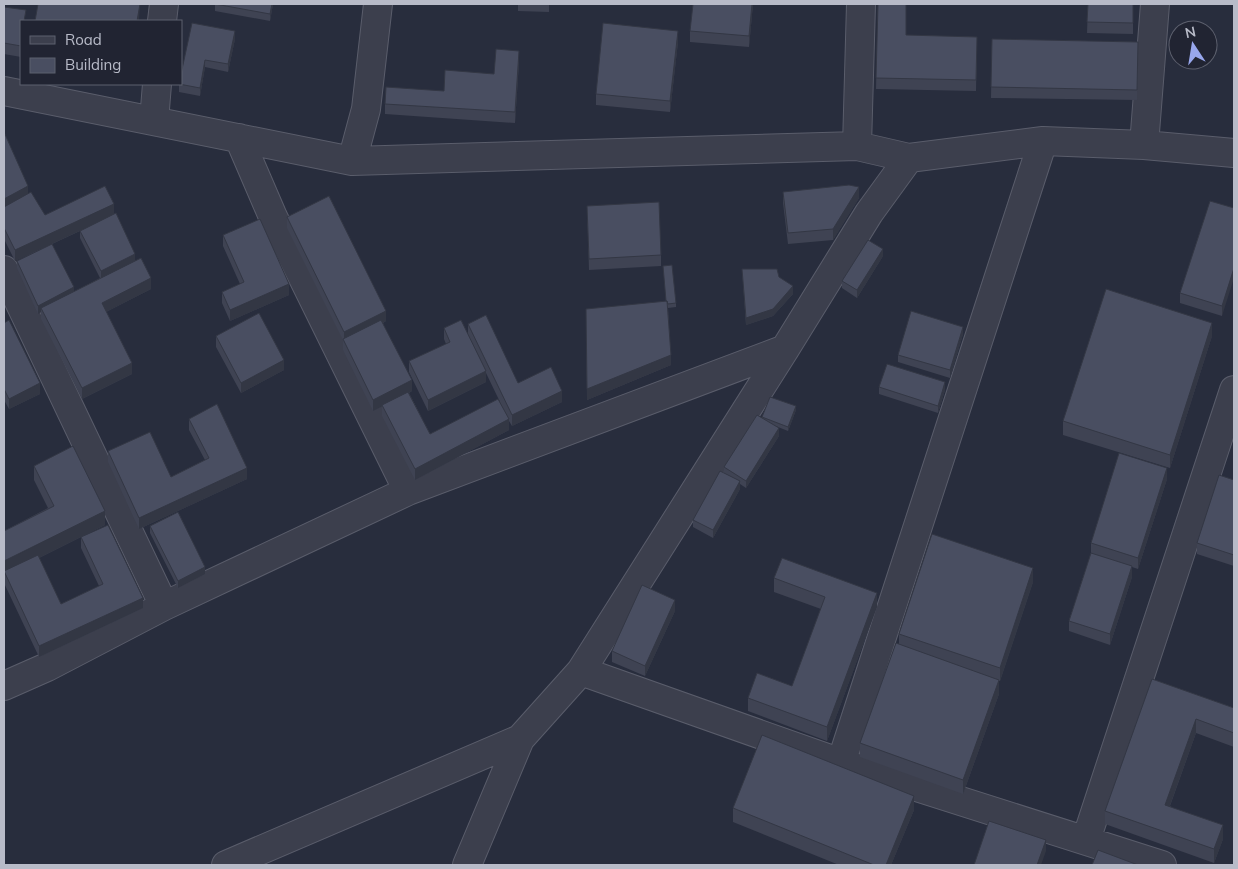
<svg xmlns="http://www.w3.org/2000/svg" width="1238" height="869" font-family="Mulish,sans-serif">
	<style>
		.lines { fill: none; stroke-linecap: round; stroke-linejoin: round }
		.minor-casing { stroke: #5a5d6b; stroke-width: 30 }
		.minor { stroke: #3c3f4d; stroke-width: 28 }
		.wall { fill: #3f4353; fill-rule: evenodd }
		.shaded-wall { fill: #333744 }
		.building { fill: #494e61; stroke: #333744 }
	</style>
	<rect width="100%" height="100%" fill="#282d3d"/>
	<g class="lines">
		<defs>
			<path id="minor" d="M162 21 164 4
				M4 91 352 161 857 146 909 158 1043 141 1144 145 1234 153
				M154 121 157 84
				M239 138 273 217 408 491
				M1144 145 1155 4
				M857 146 861 4
				M352 161 366 109 378 4
				M4 270 164 606
				M581 671 841 763 1162 865
				M4 686 47 667 164 606 408 491 785 349
				M841 763 1043 141
				M1086 840 1234 390
				M226 865 520 739 581 671 785 349 869 213 909 158
				M467 865 520 739"/>
		</defs>
		<use href="#minor" class="minor-casing"/>
		<use href="#minor" class="minor"/>
	</g>
	<path class="wall" d="M215 4H273L270 21 215 11Z
		M518 4H549V12L518 11Z
		M753 4 749 47 690 42V31Z
		M878 4 906 35 977 37 976 91 876 89Z
		M1088 4H1133V34L1087 33Z
		M4 7 26 21 21 57 4 54Z
		M235 39 228 72 205 67 200 96 179 92V84L181 74Z
		M992 39 1138 42 1137 100 991 98Z
		M678 42 670 112 596 105V94Z
		M519 62 515 123 385 114V104L444 91 494 74Z
		M4 132 28 194 45 215 114 214 135 261 151 289 106 312 132 374 82 399 41 319V312L38 314 17 268V261L32 253 15 261 4 239ZM80 231V238L100 278 74 292 52 244Z
		M783 192 859 198 833 240 788 244 783 203Z
		M587 206 661 255V266L589 270Z
		M1234 208 1222 316 1180 303V293Z
		M287 217 386 321 383 323 412 391 409 393 430 434 500 402 486 373V382L428 411 409 372V361L446 344 444 339V328L468 334V324L518 383 562 402 512 426 509 421V430L415 480 382 416V406L373 411 343 350V340L287 228Z
		M223 235 289 295 230 321 222 303V292L240 284 223 246Z
		M883 256 857 298 842 288V281Z
		M742 269 779 277 793 294 773 316 746 325Z
		M676 303V307L668 308 671 365 587 400 586 309Z
		M4 323 40 394 9 409 4 400Z
		M963 334 950 378 898 362V355Z
		M216 336 284 370 241 393 216 347Z
		M1212 336 1170 468 1063 435V421Z
		M879 387 945 390 938 413 879 394Z
		M796 410 788 431 773 425 779 436 746 488 740 484V489L713 538 693 527V520L724 473V467L762 418V417Z
		M189 419 247 479 139 529 108 462V451L171 477 205 460 189 430Z
		M34 466 105 525 85 535 143 608 39 657 4 583V531L48 508 34 480ZM81 537V548L99 586 61 604 39 558Z
		M1167 479 1138 569 1132 567V577L1110 645 1069 631V621L1091 553V543Z
		M1234 480V566L1197 554V543Z
		M150 526 205 574 178 588 150 533Z
		M774 578 877 607 827 741 748 711V698L792 686 821 609 774 592Z
		M1033 582 1000 681H999V694L963 794 860 757V743L899 644V634Z
		M675 611 645 676 612 662V651Z
		M1152 679 1234 708V747L1196 733 1170 806 1223 839 1214 863 1105 824V811Z
		M733 808 914 810 891 865H839L733 822Z"/>
	<path class="shaded-wall" d="M140 4 139 21H137Z
		M272 4H273L270 21V14Z
		M752 4H753L749 47V36Z
		M235 31V39L228 72V64Z
		M678 31V42L670 112V101Z
		M519 51V62L515 123V112Z
		M205 60V67L200 96V88Z
		M28 186V196L4 210V199Z
		M859 187V198L833 240V229Z
		M114 204V215L15 261V250Z
		M883 249V256L857 298V290Z
		M135 254V262L101 279V271Z
		M1234 268V278L1222 316V306Z
		M151 278V289L102 314V303Z
		M289 284V295L230 321V310Z
		M793 286V294L773 316 746 325V318Z
		M74 287V295L41 308V312L38 314V306Z
		M386 311V321L344 343V332Z
		M1212 323V336L1170 468V455Z
		M963 327V334L950 378V370Z
		M671 355V365L587 400V389Z
		M284 360V370L241 393V383Z
		M132 363V374L82 399V388Z
		M486 371V382L428 411V400Z
		M412 380V391L373 411V400Z
		M945 382V390L938 413V406Z
		M40 383V394L9 409V399Z
		M562 391V402L512 426V415Z
		M796 406V410L788 431V427Z
		M509 419V430L415 480V469Z
		M779 428V436L746 488V481Z
		M247 468V479L139 529V518Z
		M1167 468V479L1138 569V558Z
		M740 481V489L713 538V530Z
		M105 511V525L5 575 4 572V561Z
		M1132 566V577L1110 645V634Z
		M205 567V574L178 588V581Z
		M1033 568V582L1000 681V668Z
		M877 593V607L827 741V727Z
		M143 598V608L39 657V646Z
		M675 600V611L645 676V666Z
		M999 680V694L963 794V780Z
		M1196 719V733L1165 819V805Z
		M914 796V810L891 865H886Z
		M1223 825V839L1214 863V849Z
		M1046 840V851L1041 865H1037Z"/>
	<path class="building" d="M38 4H140L137 21H35Z
		M215 4H272L270 14Z
		M693 4H752L749 36 690 31Z
		M878 4H906V35L977 37 976 80 876 78Z
		M1088 4H1133V23L1087 22Z
		M4 7 26 10 24 21H21V46L4 43Z
		M192 23 235 31 228 64 205 60 200 88 179 84H181V74Z
		M603 23 678 31 670 101 596 94Z
		M992 39 1138 42 1137 90 991 87Z
		M496 49 519 51 515 112 385 104 386 87 444 91 445 70 494 74Z
		M4 132 28 186 4 199Z
		M849 185 859 187 833 229 788 233 783 192Z
		M105 186 114 204 15 250 4 228V207L31 192 45 215Z
		M329 196 386 311 344 332 287 217Z
		M1210 201 1234 208V268L1222 306 1180 293Z
		M659 202 661 255 589 259 587 206Z
		M116 213 135 254 101 271 80 231Z
		M260 219 289 284 230 310 222 292 244 282 223 235Z
		M868 240 883 249 857 290 842 281Z
		M52 244 74 287 38 306 17 261Z
		M141 258 151 278 102 303 132 363 82 388 41 308Z
		M672 265 676 303 668 304 667 301H666L663 266Z
		M742 269H777L779 277 793 286 773 309 746 318Z
		M1106 289 1212 323 1170 455 1063 421Z
		M667 301 671 355 587 389 586 309Z
		M911 311 963 327 950 370 898 355Z
		M259 313 284 360 241 383 216 336Z
		M486 315 518 383 551 367 562 391 512 415 468 324Z
		M9 320 40 383 9 399 4 389V323Z
		M381 320 412 380 373 400 343 339Z
		M461 320 486 371 428 400 409 361 450 342 444 328Z
		M887 364 945 382 938 406 879 387Z
		M408 392 430 434 498 399 509 419 415 469 382 405Z
		M770 397 796 406 788 427 762 417Z
		M217 404 247 468 139 518 108 451 150 432 171 477 209 458 189 419Z
		M757 415 779 428 746 481 724 467Z
		M73 446 105 511 4 561V531L54 506 34 466Z
		M1119 453 1167 468 1138 558 1091 543Z
		M720 471 740 481 713 530 693 520Z
		M1219 475 1234 480V555L1197 543Z
		M178 512 205 567 178 581 150 526Z
		M108 525 143 598 39 646 4 571 38 555 61 604 103 584 81 537Z
		M932 534 1033 568 1000 668 899 634Z
		M1091 553 1132 566 1110 634 1069 621Z
		M782 558 877 593 827 727 748 698 757 673 792 686 825 597 774 578Z
		M642 585 675 600 645 666 612 651Z
		M896 643 999 680 963 780 860 743Z
		M1152 679 1234 708V733L1196 719 1165 805 1223 825 1214 849 1105 811Z
		M762 735 914 796 886 865H874L733 808Z
		M989 821 1046 840 1037 865H974Z
		M1098 850 1138 865H1092Z"/>
	<rect width="1238" height="869" fill="none" stroke="#b8bbc8" stroke-width="10"/>
	<rect x="20" y="20" width="162" height="65" fill="#212432" stroke="#5d606e"/>
	<rect x="30" y="36" width="25" height="8" fill="#3c3f4d" stroke="#5d606e"/>
	<text x="65" y="45" font-size="15" fill="#b8bbc8">Road</text>
	<rect x="30" y="58" width="25" height="15" fill="#494e61" stroke="#5d606e"/>
	<text x="65" y="70" font-size="15" fill="#b8bbc8">Building</text>
	<g transform="translate(1193 45) rotate(348)"><circle r="24" fill="#212432" stroke="#5d606e"/>
	<path d="M0-4L9 19L0 12L-9 19Z" fill="#98a7ed"/>
	<text y="-8" font-size="14" font-weight="bold" text-anchor="middle" fill="#b8bbc8">N</text>
	</g>
</svg>
